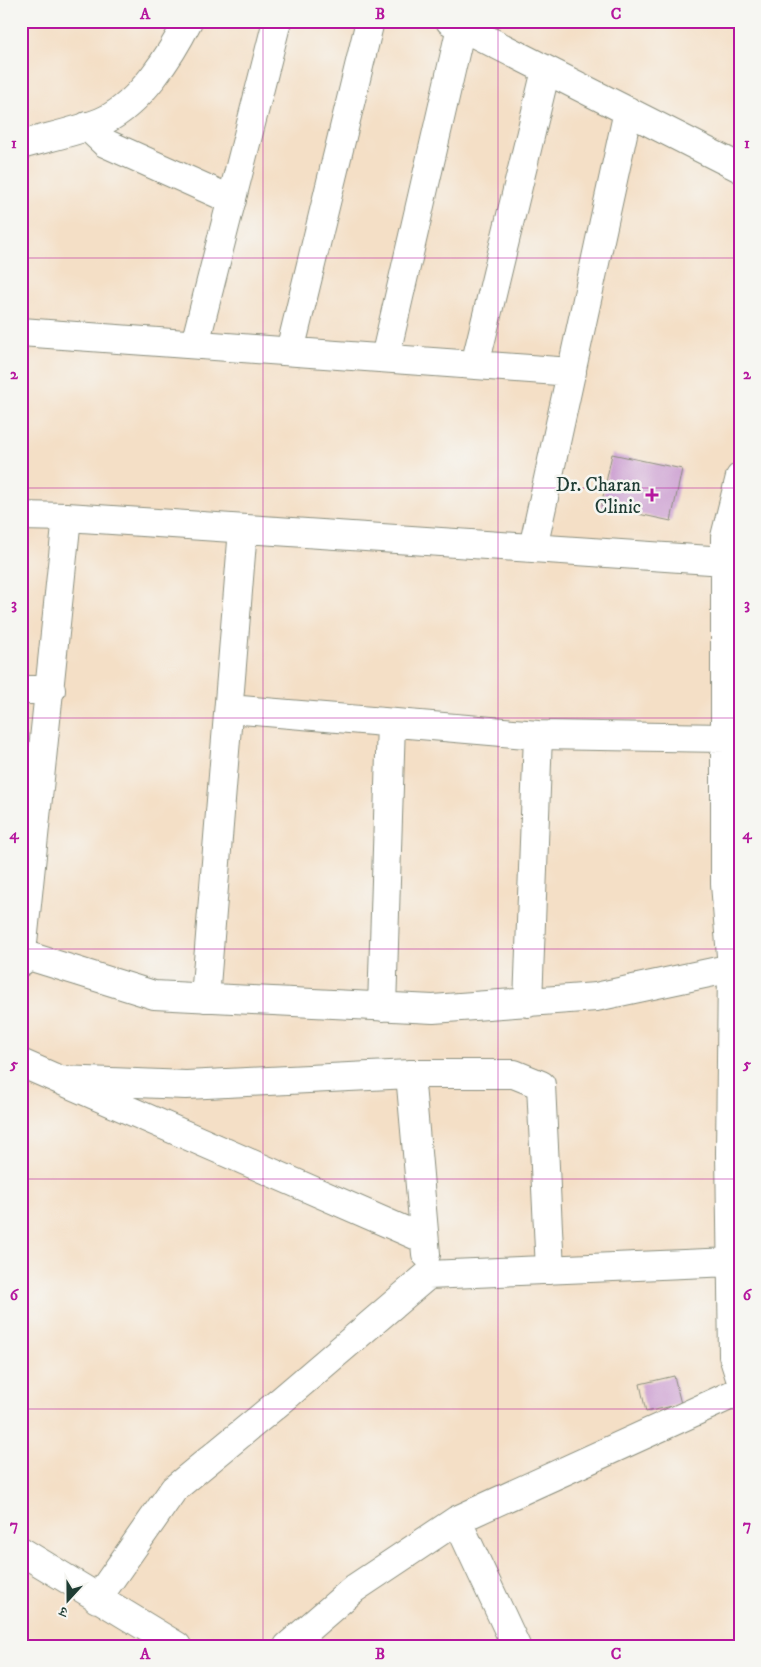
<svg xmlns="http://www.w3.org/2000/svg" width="761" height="1667" font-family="'IM FELL DW Pica','Noto Serif Devanagari',serif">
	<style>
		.building { fill: #c999cf }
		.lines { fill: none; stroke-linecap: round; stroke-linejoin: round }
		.minor-casing { stroke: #8a8e7d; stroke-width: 30 }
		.minor { stroke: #fff; stroke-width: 28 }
		.grid { fill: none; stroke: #b5179e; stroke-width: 1; stroke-opacity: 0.55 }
		.poi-dot { fill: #b5179e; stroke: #f6f6f2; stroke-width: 2 }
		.labels { text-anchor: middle; stroke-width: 5; stroke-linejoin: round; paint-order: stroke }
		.poi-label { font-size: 19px; fill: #1f3d34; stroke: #f6f6f2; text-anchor: end }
		.neatline { fill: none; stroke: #b5179e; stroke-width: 2 }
		.grid-label { font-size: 16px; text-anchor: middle; font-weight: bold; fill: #b5179e }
	</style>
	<rect width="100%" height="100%" fill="#f6f6f2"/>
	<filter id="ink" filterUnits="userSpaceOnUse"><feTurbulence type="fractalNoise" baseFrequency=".02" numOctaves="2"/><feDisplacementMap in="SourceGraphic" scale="10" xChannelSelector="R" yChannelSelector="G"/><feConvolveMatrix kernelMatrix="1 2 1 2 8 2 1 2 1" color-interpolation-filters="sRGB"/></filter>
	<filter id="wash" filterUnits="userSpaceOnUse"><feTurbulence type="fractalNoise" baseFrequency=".0096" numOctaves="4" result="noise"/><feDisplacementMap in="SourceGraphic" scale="20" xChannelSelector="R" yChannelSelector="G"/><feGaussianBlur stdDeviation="1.12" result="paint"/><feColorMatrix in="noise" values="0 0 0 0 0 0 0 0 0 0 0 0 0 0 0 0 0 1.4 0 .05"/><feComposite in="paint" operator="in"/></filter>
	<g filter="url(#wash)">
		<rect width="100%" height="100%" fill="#f4dfc6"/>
		<g id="blocks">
			<path class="building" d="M612 454 682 469 671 521 601 506Z
				M674 1376 681 1404 646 1412 640 1384Z"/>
		</g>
	</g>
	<g filter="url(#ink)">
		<use href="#blocks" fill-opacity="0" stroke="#8a8e7d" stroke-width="1"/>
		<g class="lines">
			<defs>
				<path id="minor" d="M450 21 740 168
					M87 126 105 143 232 200
					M21 145C45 138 84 130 105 120 140 103 171 55 188 21
					M21 332 572 372
					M195 344 277 21
					M290 351 370 21
					M385 358 461 27
					M475 365 546 70
					M740 477 725 537V884L732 968 730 1153 733 1356 740 1378
					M21 516 67 517 725 561
					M533 548 628 111
					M21 690H51
					M230 709 538 735 725 738
					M22 954 154 995 433 1009 596 997 732 968
					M21 962 67 517
					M205 998 243 529
					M528 1003 538 735
					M382 1007 391 723
					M21 1063 424 1239
					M410 1074 426 1254
					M61 1080 186 1085 410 1074H514L541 1085 550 1270
					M457 1520 516 1646
					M21 1551 177 1646
					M97 1599 174 1489 283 1399 428 1275 731 1262
					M288 1646 355 1588 457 1520 740 1391"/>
			</defs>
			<use href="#minor" class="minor-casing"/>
			<use href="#minor" class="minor"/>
		</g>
	</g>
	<path class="grid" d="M263 21V1646M498 21V1646M21 258H740M21 488H740M21 718H740M21 949H740M21 1179H740M21 1409H740"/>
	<path class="poi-dot" d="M649.5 487.5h5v5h5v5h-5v5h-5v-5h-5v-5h5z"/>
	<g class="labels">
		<g class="poi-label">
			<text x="641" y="491">Dr. Charan<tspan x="641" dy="22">Clinic</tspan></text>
		</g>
	</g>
	<rect width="761" height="1667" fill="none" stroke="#f6f6f2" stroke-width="55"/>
	<g transform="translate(68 1600) rotate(201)" stroke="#f6f6f2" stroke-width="4" paint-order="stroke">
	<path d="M0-4L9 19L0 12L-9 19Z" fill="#1f3d34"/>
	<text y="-8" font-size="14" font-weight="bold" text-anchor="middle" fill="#1f3d34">उ</text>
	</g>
	<rect x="28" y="28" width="706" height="1612" class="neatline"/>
	<g class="grid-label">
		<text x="145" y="19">A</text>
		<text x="380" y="19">B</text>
		<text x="616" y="19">C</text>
		<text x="14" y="148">1</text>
		<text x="747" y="148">1</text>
		<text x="14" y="379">2</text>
		<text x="747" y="379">2</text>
		<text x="14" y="609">3</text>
		<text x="747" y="609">3</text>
		<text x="14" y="839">4</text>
		<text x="747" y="839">4</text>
		<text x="14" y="1069">5</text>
		<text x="747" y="1069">5</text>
		<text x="14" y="1300">6</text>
		<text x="747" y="1300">6</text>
		<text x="14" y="1530">7</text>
		<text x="747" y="1530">7</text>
		<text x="145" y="1659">A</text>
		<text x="380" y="1659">B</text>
		<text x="616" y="1659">C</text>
	</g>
</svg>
